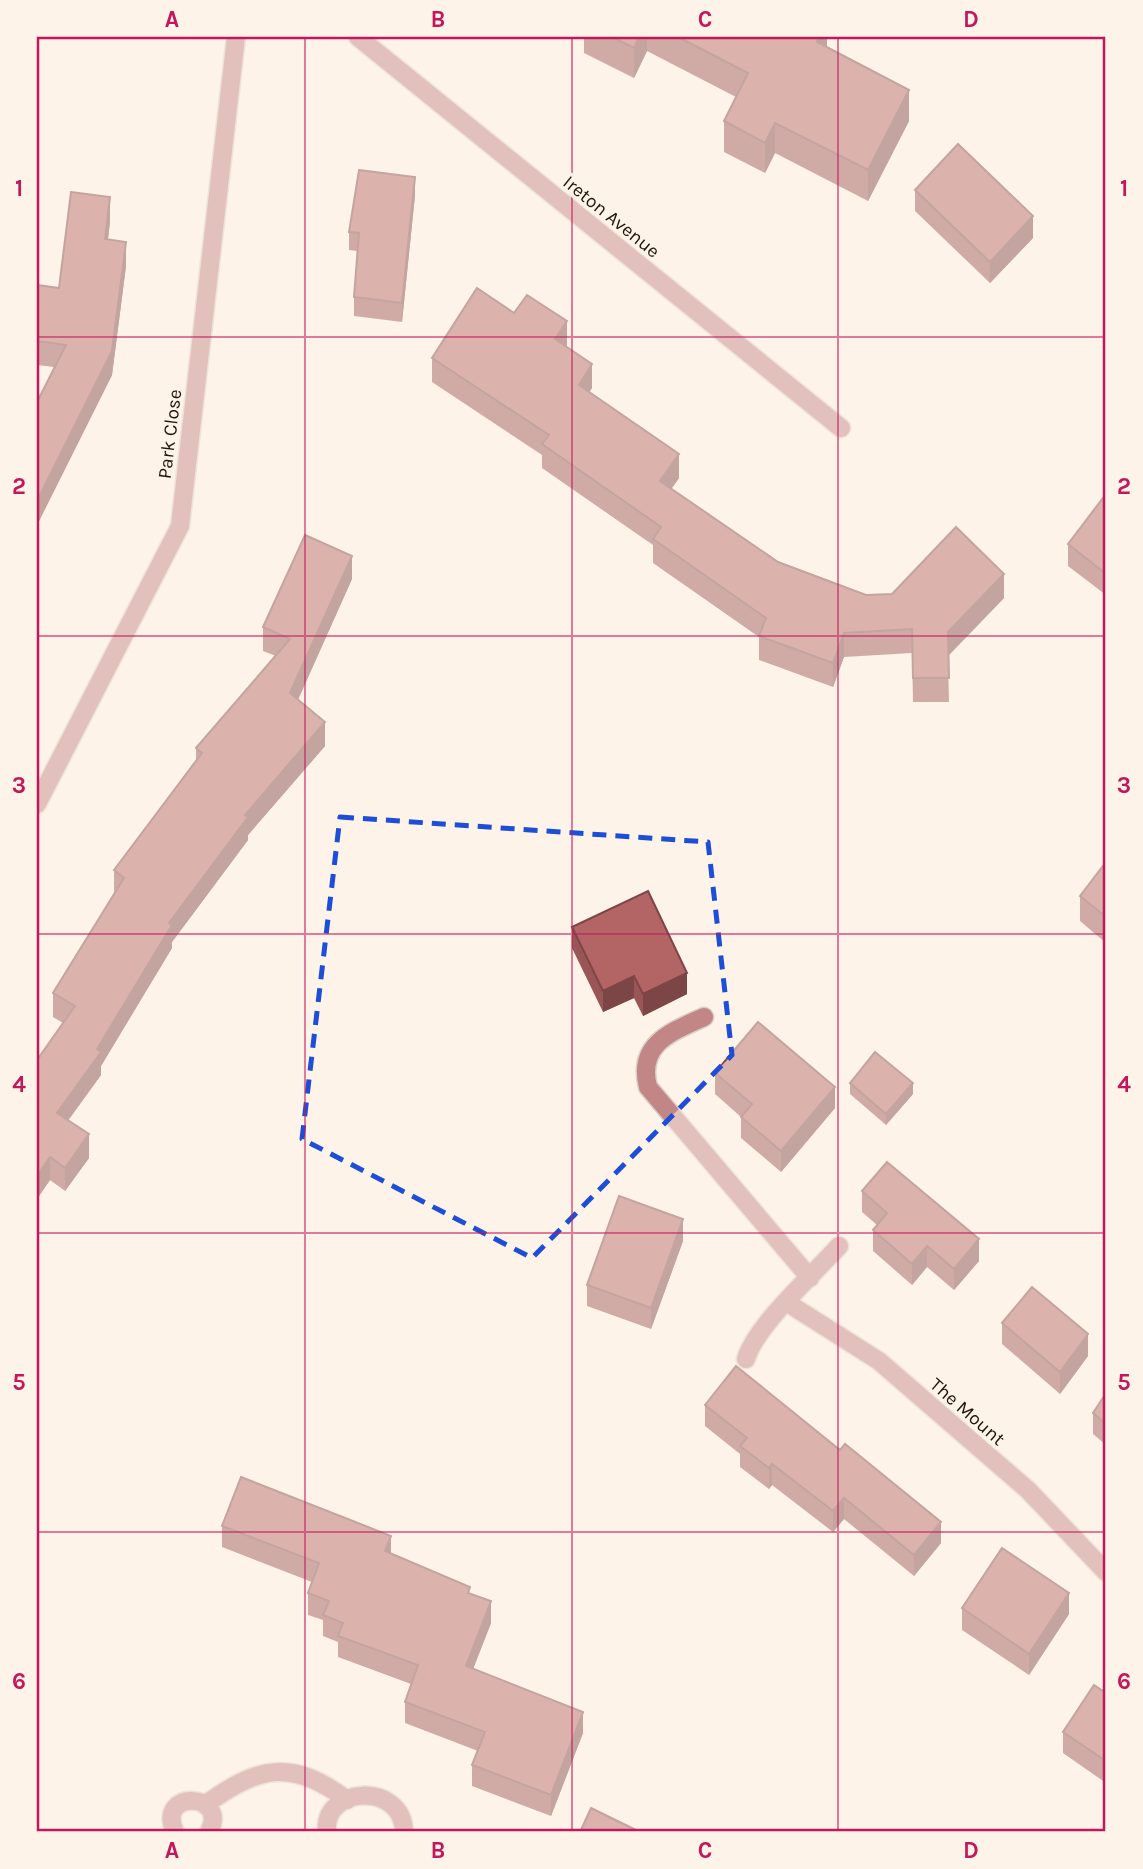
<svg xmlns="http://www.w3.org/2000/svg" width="1143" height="1869" font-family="Karla,sans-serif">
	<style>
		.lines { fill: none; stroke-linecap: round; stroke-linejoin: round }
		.minor-casing { stroke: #dad0c6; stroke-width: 21 }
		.minor { stroke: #c28687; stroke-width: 18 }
		.wall { fill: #9a5656 }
		.shaded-wall { fill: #7d4646 }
		.building { fill: #b36464; stroke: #7d4646; stroke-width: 2 }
		.marked { fill: none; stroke: #1d4ed8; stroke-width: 5; stroke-dasharray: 14 9; stroke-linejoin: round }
		.grid { fill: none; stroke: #c2185b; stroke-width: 2; stroke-opacity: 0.55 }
		.labels { text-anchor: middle; stroke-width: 7; stroke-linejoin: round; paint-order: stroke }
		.street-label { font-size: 19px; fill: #1f160d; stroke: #fef3e9 }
		.neatline { fill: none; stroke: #c2185b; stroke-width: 2.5 }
		.grid-label { font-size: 23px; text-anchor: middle; font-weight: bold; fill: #c2185b }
	</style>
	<rect width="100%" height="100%" fill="#fef3e9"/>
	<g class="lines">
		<defs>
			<path id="minor" d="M358 37 841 428
				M37 804 180 526 236 37
				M704 1017C671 1032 637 1044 648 1087L810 1278
				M786 1302 879 1361 1028 1490 1106 1572
				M746 1359C756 1325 814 1274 839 1246
				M205 1805C259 1765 293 1759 347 1800
				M175 1832C155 1789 230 1792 209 1832
				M327 1832C322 1786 403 1781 404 1832"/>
		</defs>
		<use href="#minor" class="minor-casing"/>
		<use href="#minor" class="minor"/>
	</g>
	<path class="wall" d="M584 37H827V48L909 121 868 201 775 153 765 173 724 152V121L736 97 647 51 634 78 584 53Z
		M915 190 1033 238 990 283 915 211Z
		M415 195 402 322 354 316V297L357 251 349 250V232Z
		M110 221 108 240 126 266 112 375 37 525V402L54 367 37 365V285L59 288Z
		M514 313 567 345 566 347 592 388 589 392 679 478 671 489 778 562 866 595 1004 598 948 656 949 702H913L912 653 844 657 833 687 759 660V637L653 563V545L542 468V455L432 382V358Z
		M1106 494V595L1068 566V544Z
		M352 579 298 700 325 746 248 835V840L172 942V948L101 1066V1075L68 1120 89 1158 65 1191 50 1180 37 1199V1060L63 1023 53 1017V993L114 894V870L196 760V748L276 656 263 651V627Z
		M1106 862V943L1080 921V896Z
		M572 927 687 994 643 1016 634 998 603 1012 572 948Z
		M715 1073 835 1108 781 1172 741 1138V1117L715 1094Z
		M850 1083 913 1094 886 1125 850 1094Z
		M862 1191 979 1261 954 1290 927 1267 912 1285 873 1251V1230L877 1225 862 1212Z
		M683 1241 651 1329 587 1306V1285Z
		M1002 1323 1088 1356 1060 1394 1002 1344Z
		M1106 1393V1445L1093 1434V1413Z
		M705 1405 941 1543 914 1576 844 1519 833 1532 772 1485 769 1489 740 1467V1454L705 1426Z
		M222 1526 391 1554 470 1594 491 1623 473 1669 583 1733 551 1816 472 1786V1765L478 1751 405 1723V1702L411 1684 338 1657V1642L323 1636V1620L308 1615V1593L312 1582 222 1547Z
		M962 1608 1069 1614 1029 1675 962 1630Z
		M1106 1693V1783L1063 1753V1732Z"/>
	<path class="shaded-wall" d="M639 37H647V51L634 78V48Z
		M819 37H827V53L817 42Z
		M909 90V121L868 201V170Z
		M775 123V153L765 173V143Z
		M415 177V195L402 322V303Z
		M110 197V221L105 264V239Z
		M1033 216V238L990 283V262Z
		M126 242V266L112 375 37 525V501Z
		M567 321V345L555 363V339Z
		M592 364V388L579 409V385Z
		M679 454V478L660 505V481Z
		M352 556V579L290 717V693Z
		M1004 574V598L948 656V632Z
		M844 633V657L833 687V663Z
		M325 722V746L248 835V840L172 942V948L101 1066V1075L57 1136V1113L97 1049 169 923 245 815Z
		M687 973V994L643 1016V994Z
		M634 976V998L603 1012V991Z
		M913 1083V1094L886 1125V1114Z
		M835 1087V1108L781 1172V1151Z
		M89 1134V1158L65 1191V1168Z
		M50 1157V1180L37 1199V1176Z
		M683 1219V1241L651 1329V1308Z
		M979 1239V1261L954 1290V1269Z
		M927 1246V1267L912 1285V1264Z
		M1088 1334V1356L1060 1394V1372Z
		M772 1464V1485L769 1489V1468Z
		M844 1498V1519L833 1532V1511Z
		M941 1522V1543L914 1576V1555Z
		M391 1536V1557L385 1551Z
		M1069 1593V1614L1029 1675V1654Z
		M491 1601V1623L466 1687V1666Z
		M583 1712V1733L551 1816V1795Z"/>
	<path class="building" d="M612 37H639L634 48Z
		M678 37H819L817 42 909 90 868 170 775 123 765 143 724 121 748 73Z
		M958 144 1033 216 990 262 915 190Z
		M359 170 415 177 402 303 354 297 359 233 349 232Z
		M71 192 110 197 105 239 126 242 112 351 37 501V402L66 345 37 341V285L59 288Z
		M477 288 514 313 527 295 567 321 555 339 592 364 579 385 679 454 660 481 778 562 866 595 892 594 956 527 1004 574 948 632 949 678H913L912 629 844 633 833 663 759 636 766 618 653 539 661 527 542 444 549 435 432 358Z
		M1106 494V574L1068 544Z
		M305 535 352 556 290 693 325 722 245 815 248 817 169 923 172 925 97 1049 101 1052 57 1113 89 1134 65 1168 50 1157 37 1176V1060L75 1006 53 993 124 878 114 870 202 753 196 748 290 639 263 627Z
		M1106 862V917L1080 896Z
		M648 891 687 973 643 994 634 976 603 991 572 927Z
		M758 1022 835 1087 781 1151 741 1117 752 1104 715 1073Z
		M875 1052 913 1083 886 1114 850 1083Z
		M887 1162 979 1239 954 1269 927 1246 912 1264 873 1230 887 1213 862 1191Z
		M619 1196 683 1219 651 1308 587 1285Z
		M1032 1287 1088 1334 1060 1372 1002 1323Z
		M736 1366 840 1450 845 1444 941 1522 914 1555 844 1498 833 1511 772 1464 769 1468 740 1446 747 1438 705 1405Z
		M1106 1393V1424L1093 1413Z
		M241 1477 391 1536 385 1551 470 1587 468 1593 491 1601 466 1666 583 1712 551 1795 472 1765 485 1732 405 1702 418 1665 338 1636 343 1623 323 1615 329 1601 308 1593 319 1563 222 1526Z
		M1002 1548 1069 1593 1029 1654 962 1608Z
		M1094 1685 1106 1693V1761L1063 1732Z
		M591 1808 640 1832H580Z"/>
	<path d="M0 0H1143V1869H0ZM340 817 708 842 732 1055 532 1258 302 1139Z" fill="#fef3e9" fill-opacity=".55" fill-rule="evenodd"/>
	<path class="marked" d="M340 817 708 842 732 1055 532 1258 302 1139Z"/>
	<path class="grid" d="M305 37V1832M572 37V1832M838 37V1832M37 337H1106M37 636H1106M37 934H1106M37 1233H1106M37 1532H1106"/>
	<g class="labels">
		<g class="street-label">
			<text transform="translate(612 216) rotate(39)" y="7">Ireton Avenue</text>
			<text transform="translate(169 434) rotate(-83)" y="7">Park Close</text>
			<text transform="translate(968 1411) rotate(41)" y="7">The Mount</text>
		</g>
	</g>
	<rect width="1143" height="1869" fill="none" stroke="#fef3e9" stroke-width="77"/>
	<rect x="38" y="38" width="1066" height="1792" class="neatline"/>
	<g class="grid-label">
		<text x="172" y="27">A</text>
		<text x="438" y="27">B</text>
		<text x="705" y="27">C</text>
		<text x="971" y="27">D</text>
		<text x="19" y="196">1</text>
		<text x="1124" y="196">1</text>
		<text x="19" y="494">2</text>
		<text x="1124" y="494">2</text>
		<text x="19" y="793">3</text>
		<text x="1124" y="793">3</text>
		<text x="19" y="1092">4</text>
		<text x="1124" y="1092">4</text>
		<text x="19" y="1390">5</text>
		<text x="1124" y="1390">5</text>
		<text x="19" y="1689">6</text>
		<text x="1124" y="1689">6</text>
		<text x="172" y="1858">A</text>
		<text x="438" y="1858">B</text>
		<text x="705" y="1858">C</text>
		<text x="971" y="1858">D</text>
	</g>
</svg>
